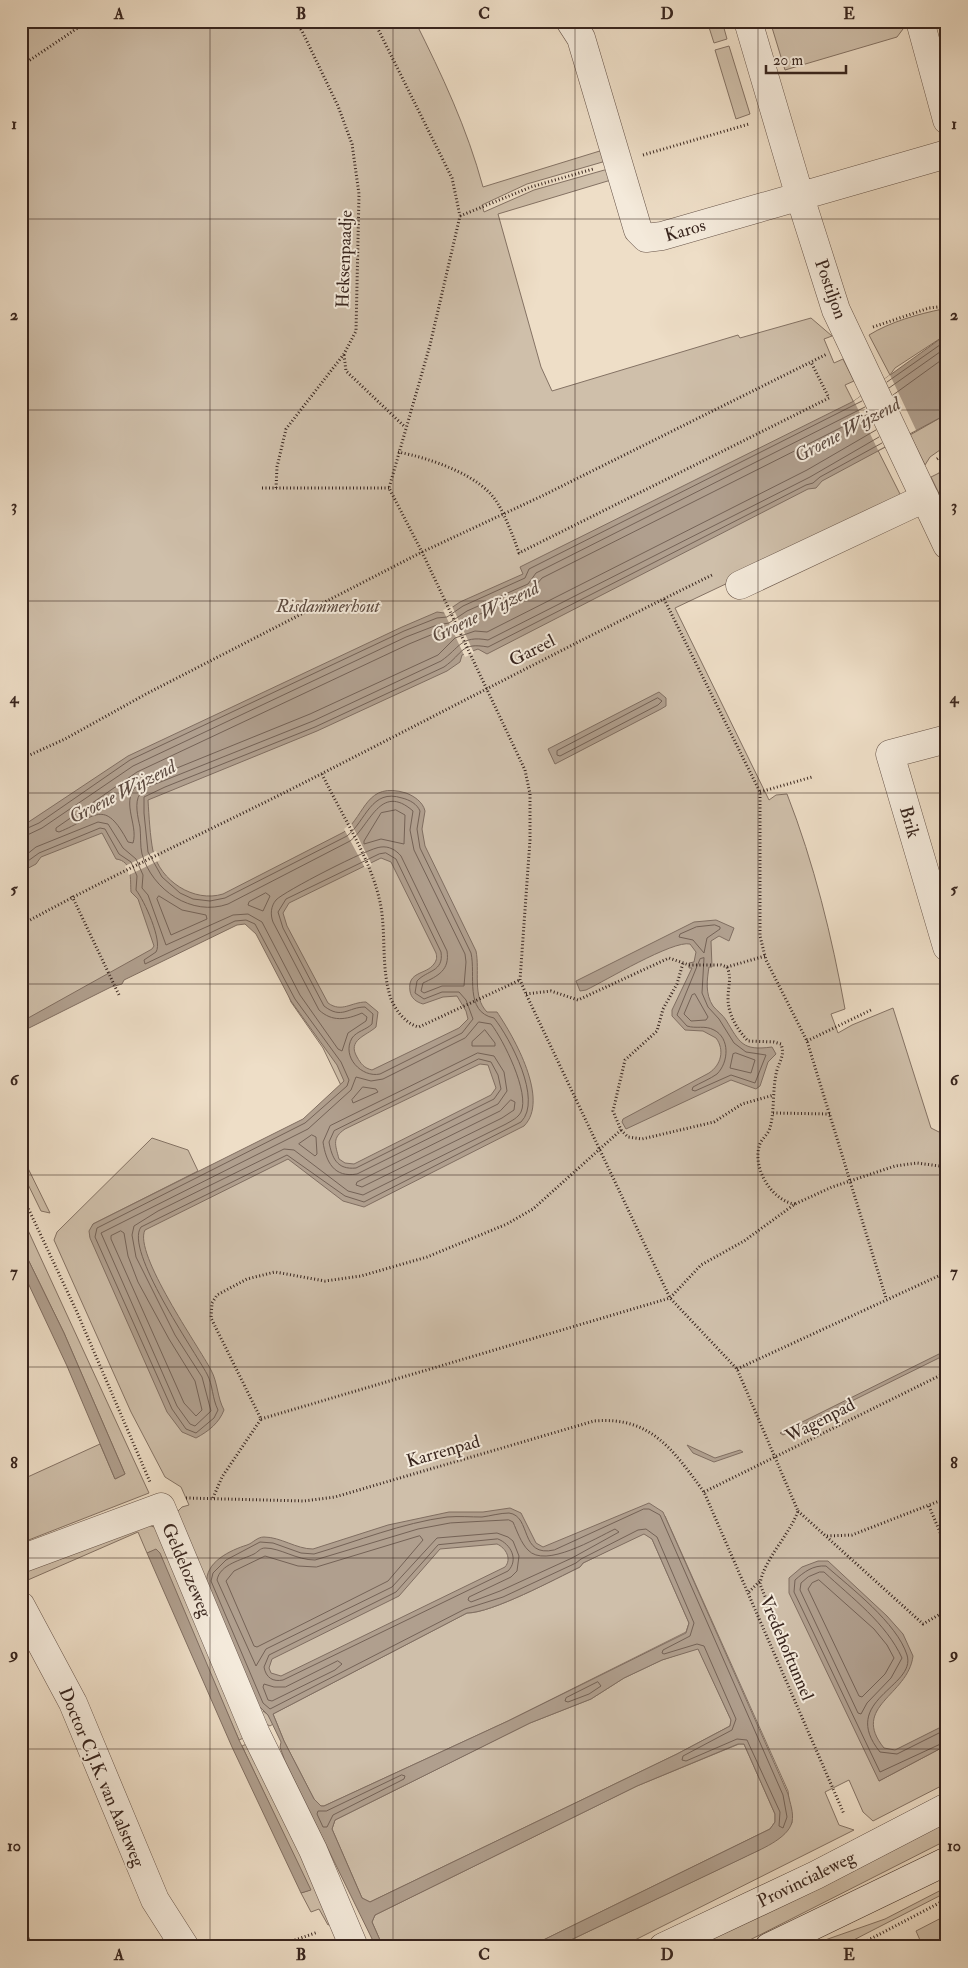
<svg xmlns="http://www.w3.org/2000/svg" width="968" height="1968" font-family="'IM FELL Double Pica',serif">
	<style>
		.green { fill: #cfbfaa; stroke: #847264 }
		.water { fill: #b09f8e; stroke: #806e61; fill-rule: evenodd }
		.pier { fill: #eedec7 }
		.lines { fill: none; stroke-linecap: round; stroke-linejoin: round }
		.shore { stroke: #746256; stroke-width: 1 }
		.street-casing { stroke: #665348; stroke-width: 29 }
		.secondary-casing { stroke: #38251e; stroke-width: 29 }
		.path { stroke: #38251e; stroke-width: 3; stroke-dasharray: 1 2.5; stroke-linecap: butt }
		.street { stroke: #f4eadb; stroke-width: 28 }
		.secondary { stroke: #f4eadb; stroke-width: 28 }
		.grid { fill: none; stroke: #38251e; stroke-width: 1; stroke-opacity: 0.55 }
		.labels { text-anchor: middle; stroke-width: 4; stroke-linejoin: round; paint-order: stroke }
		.street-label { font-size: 18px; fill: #38251e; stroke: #f4eadb }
		.park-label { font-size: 18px; font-style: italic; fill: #5e4c41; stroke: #f4eadb }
		.water-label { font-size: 19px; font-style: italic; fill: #5c4a40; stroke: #f4eadb }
		.neatline { fill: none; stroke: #38251e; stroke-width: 2 }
		.grid-label { font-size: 16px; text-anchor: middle; font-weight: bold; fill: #38251e }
	</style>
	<rect width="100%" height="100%" fill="#eedec7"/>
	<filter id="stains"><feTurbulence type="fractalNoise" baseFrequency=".004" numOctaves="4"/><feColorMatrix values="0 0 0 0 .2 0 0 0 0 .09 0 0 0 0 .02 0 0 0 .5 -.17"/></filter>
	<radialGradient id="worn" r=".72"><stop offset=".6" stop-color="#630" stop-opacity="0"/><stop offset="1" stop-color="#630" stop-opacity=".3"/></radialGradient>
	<path class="green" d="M21 21H415C442 75 467 128 483 187L603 150 606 161 527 184 482 205 484 212 534 190 608 169 611 180 498 214 541 367 552 391 738 335 740 338 811 318 832 336 824 339 834 363 843 359 854 381 845 385 903 500 675 608 769 800 776 795 787 794C814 863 832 937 845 1009L831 1014 838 1033 852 1025 893 1008 931 1128 947 1136V1730L879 1781 947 1745V1783L873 1821 863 1812 849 1780 825 1792 839 1825 854 1830 621 1947H556L759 1850 783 1834 792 1823 788 1791 665 1516 263 1711 268 1715 273 1724 270 1726 254 1718 176 1513 182 1507 189 1505 181 1487 165 1477 131 1412 54 1240 57 1232 152 1138 188 1150 198 1171 93 1224 90 1237 349 1102 323 1048 291 1002 255 904 21 1028Z
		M707 21H722L727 39 714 43Z
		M770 21H888L890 25 901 22 903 29 897 37 785 70Z
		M729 46 750 114 736 119 715 50Z
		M943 309 947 310V334L895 368 890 375 869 335C890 322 918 314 943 309Z
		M947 414V445L930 457 925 465 910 435Z
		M947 460V510L931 477 939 473Z
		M21 1154 50 1213 41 1211 21 1170Z
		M21 1215 149 1493 21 1543V1480L100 1444 115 1479 125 1474 64 1333 21 1245Z
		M139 1522 163 1530 250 1735 239 1740 156 1550 147 1553 138 1532 21 1583V1569Z
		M644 1533 652 1539 689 1623 686 1632 508 1721 324 1806H321L314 1799 284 1741 273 1714 467 1613C492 1613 555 1579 580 1567L583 1563Z
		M698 1648 731 1720 730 1726 677 1754 370 1902 362 1898 332 1829 335 1820 530 1723 591 1699 624 1678 662 1660Z
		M253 1741 331 1924 328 1925 319 1909 311 1912 301 1893 310 1890 242 1746Z
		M739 1744H744L775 1814V1822L770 1829 529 1947H383L372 1922 375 1915 637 1786Z
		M947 1820V1840L736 1947H693Z
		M947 1887V1892L840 1947H805L885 1919Z
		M947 1915V1935L942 1937 947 1947H923L916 1931Z"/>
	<path class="water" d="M947 334V414L822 481 816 488 808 489 487 654 478 649 462 655 460 662 447 671 317 731 148 800C149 816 150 836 153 851 160 881 194 903 223 894L344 832C366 814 366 781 406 793 414 796 423 802 425 811L422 829 425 846 476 951C480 970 472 997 487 1012H497C514 1037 550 1100 524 1126L364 1207 343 1201 288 1159 145 1230C133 1253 199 1347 211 1370 218 1383 217 1397 224 1410 219 1423 209 1431 196 1438L182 1432 167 1412 90 1238 89 1231 93 1224 303 1119 344 1081 337 1065 291 1001 256 934 245 924 237 925 124 980 122 984 111 987 21 1032V1022L152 949 154 946 138 899 131 892C130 880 133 861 116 859L102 833 41 857 36 864 21 872V827L128 756 402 627 437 612 444 613 460 602 523 574 520 567 854 401ZM381 858 391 862 436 953C437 957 437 960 434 964 426 975 407 971 410 991 411 998 416 1002 423 1004L443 997 457 996 466 1011 468 1019 459 1028 372 1070C364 1068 361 1064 357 1057 347 1040 366 1036 376 1027L378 1012 366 1002C351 1002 342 1013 328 1003L287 926 283 913 289 903ZM480 1064 488 1065 496 1088 491 1095 354 1164 345 1163 339 1159C335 1144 332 1138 345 1129Z
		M659 692 666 698V706L661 709 555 764 548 749Z
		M716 920 734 928 729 941 719 936 711 941 712 967H709C707 980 705 994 713 1006 717 1011 723 1015 726 1020 740 1043 742 1051 772 1047L776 1054 768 1062 760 1086 756 1089 731 1080 626 1129 622 1122 623 1119 709 1073C721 1065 725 1050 716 1038L703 1031 685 1030 672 1016V1010L692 968H689V963L694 962 696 952 690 944C673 940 605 981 586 990L580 991 576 981 694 922Z
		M21 1245 64 1333 125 1474 115 1479 67 1366 21 1268Z
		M947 1350V1354L783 1435 780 1433Z
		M687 1445 715 1458 740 1450 743 1452 714 1462 693 1453Z
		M649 1503 663 1512 788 1794C790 1803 794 1813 792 1822 788 1839 759 1850 745 1857L556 1947H529L770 1829 775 1822V1814L744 1744H738L637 1786 375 1915 372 1922 383 1947H376L285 1761 280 1747 281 1742 268 1715 259 1706 207 1584C204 1562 231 1550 247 1545 253 1543 257 1537 264 1537 281 1537 296 1549 313 1549L388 1525 449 1512H483L510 1508 521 1513 536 1543 543 1547ZM644 1534 652 1539 689 1623 686 1633 508 1721 324 1806H321L314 1799 284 1741 273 1714 467 1613C492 1613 555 1579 580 1567L583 1563ZM497 1544C506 1548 512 1559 505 1567L281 1676 271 1673 269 1668 272 1659 399 1596 440 1549ZM698 1649 731 1720 730 1726 677 1754 370 1902 362 1898 332 1829 335 1820 530 1723 591 1699 624 1678 662 1660Z
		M156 1549 160 1553 239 1740 311 1890 301 1893 232 1747 147 1553Z
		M818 1561H828L887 1616 903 1634 913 1656C908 1696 850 1706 884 1748L895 1750 947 1724V1745L879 1781 789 1593V1578L802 1567Z
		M21 1917 31 1943 33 1947H21Z"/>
	<path class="pier" d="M890 375 916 430 878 450 854 401Z
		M452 606 474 653 465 657 443 610Z
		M351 823 372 865 365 868 344 829Z
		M156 851 160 860 129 875 125 866Z"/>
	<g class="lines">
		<path class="shore" d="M887 382 947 340
			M889 388 947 347
			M893 395 947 356
			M868 414 542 578 531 591 471 618 452 630 438 632 409 644 137 772 56 828V831L59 832C96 817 104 797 128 842L133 843C139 824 118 799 140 783L310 714 438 655 455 638 475 631 487 632 807 470 876 430
			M658 698 662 701 658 705 560 756 557 755V751Z
			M396 810 405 815 404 844 381 839 364 844V841L381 813Z
			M21 831 39 823 130 760 404 631 437 618 447 617 463 606 525 578 529 569 862 401
			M21 838 42 828 133 766 406 637 437 625 449 623 467 611 528 584 536 573 865 407
			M386 853 396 859 441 952C444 972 427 970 417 981L415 993 424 999 442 992H459L466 1000 473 1019 462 1033 380 1074C362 1078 341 1057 352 1038 357 1031 366 1030 372 1024L373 1014 365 1007C348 1007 342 1020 324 1006L283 928 278 912 286 899 379 854Z
			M21 859 36 847 98 822 108 824 123 848 136 859 143 875 142 888 148 895 166 945 233 915 248 914 262 922 300 995 338 1049 342 1051 348 1033 366 1021 367 1017 362 1013C346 1020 332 1022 319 1010L273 922C270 914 271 906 276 900 283 892 370 847 381 847 389 846 396 850 401 856L447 951C450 970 438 976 423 983L421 991 424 993 442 986H464L466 962 465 954 414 850 410 830 413 811C380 782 370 826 350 841L228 904C192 917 152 890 142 854 140 846 141 836 140 827 138 818 134 802 140 794 144 787 156 784 163 781L313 721 441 661C460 648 460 635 488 640L810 477 879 437
			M21 866 39 853 100 828 105 829 119 854 131 862 137 876 136 890C144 900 163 941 156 952L144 960 145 964 235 921 246 920 255 924 295 999 341 1062 349 1080 347 1086 305 1123 97 1228 95 1237 172 1409 186 1429 196 1433 214 1418 218 1410C212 1398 213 1385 207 1374 194 1350 124 1250 141 1227L287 1155 345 1196 364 1202 521 1122C543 1100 510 1038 494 1018 464 1012 476 975 471 953L420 848 417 829 420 811C417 804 410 800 402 798 371 788 366 821 347 836L225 898 210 901 193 899 180 893 162 877 148 852 144 813V797L165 787 315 727 444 667C464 653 460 642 488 647L806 485 813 483 820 477 882 443
			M266 893 270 896 263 911 248 905 249 902Z
			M159 896 182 910 206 915 207 919 171 935 157 899Z
			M715 925 720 927V929L707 938 704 953 693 940 679 937 680 934 696 927Z
			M704 958 702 993 708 1007 719 1019 734 1043 746 1052 766 1055 755 1083 731 1075 695 1091 692 1090 693 1087C700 1083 710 1079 717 1074 729 1062 730 1038 714 1030 705 1025 696 1029 687 1026L677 1015 700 959Z
			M695 994 708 1017 706 1020 691 1021 684 1014 692 995Z
			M479 1022 491 1024C503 1039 530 1093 521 1112 518 1118 511 1121 506 1124L363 1195 348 1191 294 1150 284 1149 158 1211 134 1226 132 1235 136 1257 175 1335 202 1377 211 1411 195 1426 190 1424 177 1406 101 1233 308 1129 351 1090 356 1077 371 1081 383 1079 465 1038Z
			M485 1030 495 1043V1046H472V1042Z
			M478 1053 494 1056 504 1072 507 1091 498 1104 357 1174C334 1178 326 1162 323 1142L330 1126Z
			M736 1053 755 1060 751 1073 730 1068 733 1054Z
			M479 1059 491 1062 498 1075 501 1089 494 1099 356 1168C337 1170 332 1158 329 1142L334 1131Z
			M363 1087 376 1089 378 1092 353 1103 352 1100Z
			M511 1100 515 1102 514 1110 502 1118 362 1187 356 1185 357 1182 500 1111Z
			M312 1135 316 1137 317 1154 315 1156 299 1144Z
			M121 1231 124 1233 128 1256 138 1282 169 1339 195 1381 202 1410 196 1416 184 1403 111 1239V1236Z
			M644 1509H649L660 1515 783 1795 787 1817 783 1828 779 1826 780 1812 747 1740 737 1739 686 1761 682 1760 683 1756 732 1730 736 1719 704 1646 697 1644 664 1654 662 1653 663 1650 690 1636 694 1623 657 1537 646 1529 638 1530 581 1559 576 1563 503 1597 465 1609 270 1709 263 1703 211 1581 213 1573 226 1560 260 1542 273 1543 301 1553 314 1554C358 1541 402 1523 447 1517 459 1516 471 1517 482 1517 490 1516 500 1513 509 1513 532 1516 519 1558 554 1550Z
			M509 1520 513 1522C517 1531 521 1543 528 1550 545 1569 596 1538 615 1529L619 1532 572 1558 500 1591 471 1602 468 1600 469 1597 511 1577 517 1571 519 1556 513 1541 508 1537 497 1533 437 1538 392 1587 266 1649 256 1666 217 1580C220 1564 242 1560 254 1554 258 1552 260 1548 265 1548 281 1548 296 1560 315 1560L418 1529 450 1523Z
			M420 1536 423 1540 388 1581 257 1647 254 1646 226 1581 234 1571 265 1556 298 1566 316 1567Z
			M498 1539C511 1544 519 1560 508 1571L283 1680C273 1682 266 1678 264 1667L269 1655 396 1592 438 1545Z
			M820 1572H824C852 1598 886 1623 902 1658L891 1678 867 1703 861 1714 858 1713 800 1590 801 1583 808 1577Z
			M819 1580 874 1629 887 1645 894 1658 885 1674 862 1697 859 1696 808 1589 812 1583Z
			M338 1661 342 1664 335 1670 272 1701 268 1700 263 1687 264 1684 274 1687H285Z
			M598 1682 601 1686 589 1694 568 1702 565 1701 566 1698Z
			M947 1729 897 1754 880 1752C838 1700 917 1687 907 1655 897 1623 851 1588 826 1566 813 1565 804 1572 795 1580L794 1592 880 1772 947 1741
			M402 1775 405 1776 404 1779 333 1815 327 1827H323L317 1814 318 1811H326Z"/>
		<defs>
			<path id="street" d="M570 21 581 38 638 230 646 238 662 236 947 154
				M748 21 800 197 836 310 947 545
				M920 21 947 120
				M740 585 925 498
				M947 739 890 754 947 947
				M21 1559 161 1507 256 1734 313 1850 354 1947
				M21 1606 73 1703 155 1900 185 1947"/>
			<path id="secondary" d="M663 1947 816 1875 947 1807
				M769 1947 947 1861"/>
		</defs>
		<use href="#street" class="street-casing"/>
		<use href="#secondary" class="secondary-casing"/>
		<path class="path" d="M374 21 452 178 460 216 430 345 389 488 422 552 525 770 530 794V840L520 980 526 994 670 1298 737 1369 798 1511C790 1534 763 1561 760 1584L797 1676
			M21 66 88 21
			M643 155 749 124
			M460 216 531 187 593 169
			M873 327 929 308 947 306
			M344 355 346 371 405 427
			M398 452C429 458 482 475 498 504 505 515 515 541 519 553L829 398 811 362
			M937 459 947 452
			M262 488H389
			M276 488 277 467 286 429 344 354 356 331 359 194 352 144 338 106 302 31 295 21
			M664 599 760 792V936L766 960 807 1041 886 1298
			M21 759 65 739 146 694 422 552 542 496 827 354
			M322 774C342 816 373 862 381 907 386 937 381 969 391 999 396 1011 406 1024 419 1027L520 980
			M760 792 812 777
			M72 896 119 995
			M21 925C119 871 222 825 321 774 452 707 582 639 714 574
			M727 967 765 956
			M526 994 551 991 578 1000 669 958 689 965H721L727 967C732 978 728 987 728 998 728 1015 737 1029 748 1041L774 1042 781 1044C785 1055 780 1060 777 1070 772 1089 775 1109 770 1128 768 1135 760 1140 759 1147 753 1169 772 1201 795 1204
			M807 1041 873 1009
			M773 1113 830 1114
			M621 1130 628 1137 642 1139 714 1122 742 1104 774 1095
			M21 1193 76 1310 150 1482
			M737 1369 947 1272
			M261 1419 670 1298 701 1265 744 1241 795 1204 832 1187 895 1166 917 1163 947 1167
			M704 1492 947 1372
			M186 1498 304 1501 335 1497 594 1421C651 1416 673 1450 704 1492L844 1814
			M213 1498 222 1477 261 1419 211 1318 212 1303 217 1295 247 1279 275 1272 325 1281 361 1276 427 1257 507 1224 533 1209 621 1130 613 1111 625 1060 657 1031 663 1009 677 984 683 963
			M929 1506 947 1549
			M798 1511 923 1624 947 1610
			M827 1536 852 1535 947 1498
			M749 1592 760 1581
			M900 1944 902 1947
			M275 1947 318 1932
			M855 1947 947 1899"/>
		<use href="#street" class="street"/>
		<use href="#secondary" class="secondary"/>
	</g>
	<path class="grid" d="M210 21V1947M393 21V1947M575 21V1947M758 21V1947M21 219H947M21 410H947M21 601H947M21 793H947M21 984H947M21 1175H947M21 1367H947M21 1558H947M21 1749H947"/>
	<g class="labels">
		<g class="street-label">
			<text transform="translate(685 230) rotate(-16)" y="6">Karos</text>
			<text transform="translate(344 259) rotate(-88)" y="6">Heksenpaadje</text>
			<text transform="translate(831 289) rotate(70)" y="6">Postiljon</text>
			<text transform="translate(532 650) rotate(-27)" y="6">Gareel</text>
			<text transform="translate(910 822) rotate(74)" y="6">Brik</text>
			<text transform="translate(820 1420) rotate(-27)" y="6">Wagenpad</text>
			<text transform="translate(443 1451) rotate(-16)" y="6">Karrenpad</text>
			<text transform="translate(187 1570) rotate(67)" y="6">Geldelozeweg</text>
			<text transform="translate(787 1648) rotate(67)" y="6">Vredehoftunnel</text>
			<text transform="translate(102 1777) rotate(67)" y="6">Doctor C.J.K. van Aalstweg</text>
			<text transform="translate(806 1879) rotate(-26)" y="6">Provincialeweg</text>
		</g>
		<g class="park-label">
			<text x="328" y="612">Risdammerhout</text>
		</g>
		<g class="water-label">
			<text transform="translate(847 429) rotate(-28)" y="7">Groene Wijzend</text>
			<text transform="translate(485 611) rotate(-26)" y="7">Groene Wijzend</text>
			<text transform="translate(122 791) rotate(-27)" y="7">Groene Wijzend</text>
		</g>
	</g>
	<rect width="968" height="1968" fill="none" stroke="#eedec7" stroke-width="55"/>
	<path d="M766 65v8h80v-8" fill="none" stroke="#38251e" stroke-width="2.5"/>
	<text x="773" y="65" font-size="15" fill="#38251e" stroke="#f4eadb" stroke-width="4" paint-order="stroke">20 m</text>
	<rect x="28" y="28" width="912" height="1912" class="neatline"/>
	<g class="grid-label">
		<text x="119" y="19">A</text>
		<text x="301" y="19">B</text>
		<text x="484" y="19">C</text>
		<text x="667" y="19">D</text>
		<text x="849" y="19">E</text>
		<text x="14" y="129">1</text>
		<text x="954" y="129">1</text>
		<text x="14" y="320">2</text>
		<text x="954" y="320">2</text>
		<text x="14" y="511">3</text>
		<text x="954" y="511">3</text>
		<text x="14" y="703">4</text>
		<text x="954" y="703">4</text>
		<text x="14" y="894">5</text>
		<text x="954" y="894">5</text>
		<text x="14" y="1085">6</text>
		<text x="954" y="1085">6</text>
		<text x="14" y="1277">7</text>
		<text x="954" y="1277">7</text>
		<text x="14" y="1468">8</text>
		<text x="954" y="1468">8</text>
		<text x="14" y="1659">9</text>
		<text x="954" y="1659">9</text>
		<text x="14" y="1851">10</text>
		<text x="954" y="1851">10</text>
		<text x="119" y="1960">A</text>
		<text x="301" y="1960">B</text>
		<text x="484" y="1960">C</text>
		<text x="667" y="1960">D</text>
		<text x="849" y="1960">E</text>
	</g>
	<rect width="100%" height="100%" filter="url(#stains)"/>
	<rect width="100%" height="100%" fill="url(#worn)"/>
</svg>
